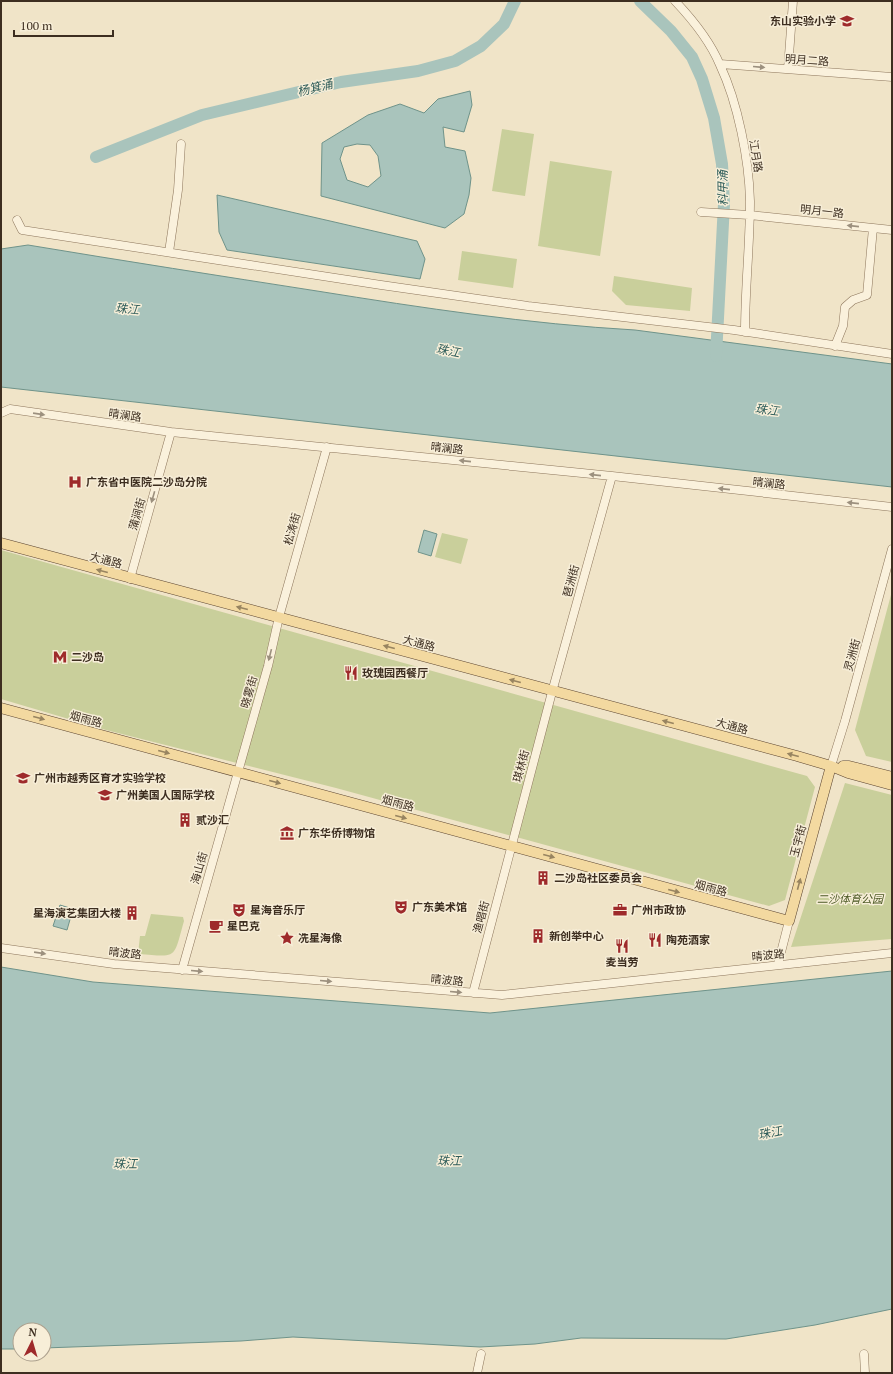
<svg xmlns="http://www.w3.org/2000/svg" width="893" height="1374" font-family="'PT Serif','Noto Sans SC',serif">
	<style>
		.green { fill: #c9cf9b }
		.water { fill: #a9c4bc; stroke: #6f938a; fill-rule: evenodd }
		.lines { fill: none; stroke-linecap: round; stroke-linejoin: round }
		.river { stroke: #a9c4bc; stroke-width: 12 }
		.minor-casing { stroke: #8d765c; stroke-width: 9 }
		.major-casing { stroke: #5b4430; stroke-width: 11 }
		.minor { stroke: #faf1dc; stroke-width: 8 }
		.major { stroke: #f3d9a0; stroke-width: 10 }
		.oneway { fill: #9c907e }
		.oneway2 { fill: #988460 }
		.labels { text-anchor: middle; stroke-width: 3; stroke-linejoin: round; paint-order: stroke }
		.poi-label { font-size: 11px; font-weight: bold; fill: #3d2e20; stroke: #f7eed8; text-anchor: start }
		.street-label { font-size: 11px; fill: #3d2e20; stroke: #f7eed8 }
		.park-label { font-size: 11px; font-style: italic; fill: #4d5a26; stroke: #f7eed8 }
		.water-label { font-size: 12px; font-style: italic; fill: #2f5d5a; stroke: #f7eed8 }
	</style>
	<rect width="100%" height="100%" fill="#f0e4c8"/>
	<path class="green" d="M502 129 534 134 525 196 492 191Z
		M550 161 612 171 600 256 538 246Z
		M462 251 517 259 513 288 458 280Z
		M614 276 692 288 690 311 626 305 612 291Z
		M442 533 468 539 461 564 435 557Z
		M1 550 807 776 815 787 785 900 769 906 336 788 106 730 1 699Z
		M892 591V762L866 756 855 730Z
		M845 783 892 795V939L791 947Z
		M151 914 183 917 184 921C173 960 178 957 138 954L140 936H145Z"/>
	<path class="water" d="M470 91 472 105 464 132 443 127 445 147 465 151 471 178 469 195 464 214 445 228 321 196 322 143 368 115 400 104 424 113 438 99ZM357 144 370 145 378 156 381 176 368 187 347 180 340 159 344 147Z
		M217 195 417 241 425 259 420 279 227 250 219 232Z
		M28 245C124 261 221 276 317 291 423 308 529 324 635 330L892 364V487L1 387V249Z
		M424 530 437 534 431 556 418 552Z
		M60 905 73 909 67 930 53 926Z
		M1 967 93 982 490 1013 892 971V1309L815 1325 726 1339 581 1338 535 1344 480 1347 293 1337 241 1341 44 1348V1330H20V1349H1Z"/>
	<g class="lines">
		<path class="river" d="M640 1 671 31 692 57 702 79 714 118 722 164 724 204 716 356
			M96 157 202 115 341 82 418 71 455 61 481 46 504 24 515 1"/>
		<defs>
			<path id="minor" d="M675 1C693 20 710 41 720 65 738 103 749 160 750 201 750 245 745 288 745 332
				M720 64 892 77
				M788 69 793 1
				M701 212 749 215 892 230
				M17 220 22 230 381 285 528 306 734 330 892 354
				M169 252 178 190 181 144
				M835 346 843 326 845 307 853 300 867 295 873 228
				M1 413 10 409 171 432 612 476 892 507
				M130 579 171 432
				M831 766 845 721 892 549
				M1 948 114 964 502 995 892 953
				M778 964 789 921
				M182 970 268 666 279 617 327 447
				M473 993 552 692 612 476
				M864 1354 865 1373
				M477 1373 481 1354"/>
			<path id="major" d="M1 543 797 756 831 766 848 773 892 785
				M1 708 789 921 831 766
				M843 766H849L892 777"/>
		</defs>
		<use href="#minor" class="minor-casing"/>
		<use href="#major" class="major-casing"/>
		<use href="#minor" class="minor"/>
		<use href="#major" class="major"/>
	</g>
	<defs><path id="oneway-solid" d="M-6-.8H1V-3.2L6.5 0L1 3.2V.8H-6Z"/></defs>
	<g class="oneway">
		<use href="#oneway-solid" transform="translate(759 67) rotate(5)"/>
		<use href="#oneway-solid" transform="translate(853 226) rotate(-174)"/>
		<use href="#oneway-solid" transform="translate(39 414) rotate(8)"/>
		<use href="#oneway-solid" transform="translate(465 461) rotate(-174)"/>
		<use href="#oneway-solid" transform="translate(595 475) rotate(-174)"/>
		<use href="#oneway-solid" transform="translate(724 489) rotate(-174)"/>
		<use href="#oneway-solid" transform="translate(153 497) rotate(106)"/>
		<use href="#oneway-solid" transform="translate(853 503) rotate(-174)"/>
		<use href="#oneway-solid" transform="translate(270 655) rotate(104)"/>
		<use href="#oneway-solid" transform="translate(40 953) rotate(8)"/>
		<use href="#oneway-solid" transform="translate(197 971) rotate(5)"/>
		<use href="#oneway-solid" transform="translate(326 981) rotate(5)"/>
		<use href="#oneway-solid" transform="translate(456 992) rotate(5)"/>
	</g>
	<g class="oneway2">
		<use href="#oneway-solid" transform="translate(102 571) rotate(-165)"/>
		<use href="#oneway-solid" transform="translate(242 608) rotate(-166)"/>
		<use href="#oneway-solid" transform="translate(389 647) rotate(-165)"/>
		<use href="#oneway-solid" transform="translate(515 681) rotate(-165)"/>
		<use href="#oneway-solid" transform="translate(39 718) rotate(15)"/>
		<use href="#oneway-solid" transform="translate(668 722) rotate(-165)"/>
		<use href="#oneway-solid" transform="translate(164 752) rotate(15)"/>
		<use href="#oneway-solid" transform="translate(793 755) rotate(-165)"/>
		<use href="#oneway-solid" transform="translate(275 782) rotate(15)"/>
		<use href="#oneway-solid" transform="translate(401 817) rotate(15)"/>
		<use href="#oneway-solid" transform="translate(549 856) rotate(15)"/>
		<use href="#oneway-solid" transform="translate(799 884) rotate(-75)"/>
		<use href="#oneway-solid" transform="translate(674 891) rotate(15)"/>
	</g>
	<defs>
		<symbol id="school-bare" viewBox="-9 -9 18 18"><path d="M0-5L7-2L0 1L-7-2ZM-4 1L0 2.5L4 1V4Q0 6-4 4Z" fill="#9e2a2b" stroke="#f7eed8" stroke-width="2.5" paint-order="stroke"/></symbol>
		<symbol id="hospital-bare" viewBox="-9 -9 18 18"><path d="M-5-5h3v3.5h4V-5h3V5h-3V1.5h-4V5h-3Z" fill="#9e2a2b" stroke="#f7eed8" stroke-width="2.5" paint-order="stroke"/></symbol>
		<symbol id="metro-bare" viewBox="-9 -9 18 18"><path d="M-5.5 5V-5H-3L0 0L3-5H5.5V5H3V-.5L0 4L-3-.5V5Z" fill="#9e2a2b" stroke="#f7eed8" stroke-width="2.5" paint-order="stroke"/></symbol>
		<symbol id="restaurant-bare" viewBox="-9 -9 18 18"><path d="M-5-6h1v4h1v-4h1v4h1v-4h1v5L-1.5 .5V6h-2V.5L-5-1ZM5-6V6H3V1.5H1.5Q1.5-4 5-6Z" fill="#9e2a2b" stroke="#f7eed8" stroke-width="2.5" paint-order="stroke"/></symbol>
		<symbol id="building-bare" viewBox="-9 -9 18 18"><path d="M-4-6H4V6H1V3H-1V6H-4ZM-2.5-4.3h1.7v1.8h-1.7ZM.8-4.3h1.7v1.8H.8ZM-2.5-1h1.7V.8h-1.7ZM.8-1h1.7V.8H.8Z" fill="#9e2a2b" stroke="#f7eed8" stroke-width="2.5" paint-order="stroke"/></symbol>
		<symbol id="museum-bare" viewBox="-9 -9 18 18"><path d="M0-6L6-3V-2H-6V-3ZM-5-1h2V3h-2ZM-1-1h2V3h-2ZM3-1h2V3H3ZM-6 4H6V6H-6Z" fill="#9e2a2b" stroke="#f7eed8" stroke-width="2.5" paint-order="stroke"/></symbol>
		<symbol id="theatre-bare" viewBox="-9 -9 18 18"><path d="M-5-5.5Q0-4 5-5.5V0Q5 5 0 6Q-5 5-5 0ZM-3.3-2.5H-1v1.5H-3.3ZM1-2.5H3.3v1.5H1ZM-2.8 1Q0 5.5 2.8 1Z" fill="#9e2a2b" stroke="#f7eed8" stroke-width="2.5" paint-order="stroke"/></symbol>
		<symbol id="office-bare" viewBox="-9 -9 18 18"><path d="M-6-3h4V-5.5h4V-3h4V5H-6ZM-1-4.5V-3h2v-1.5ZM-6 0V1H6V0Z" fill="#9e2a2b" stroke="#f7eed8" stroke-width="2.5" paint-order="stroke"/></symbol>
		<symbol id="cafe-bare" viewBox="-9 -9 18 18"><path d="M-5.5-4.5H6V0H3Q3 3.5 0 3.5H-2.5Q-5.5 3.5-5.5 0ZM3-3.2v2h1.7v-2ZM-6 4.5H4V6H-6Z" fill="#9e2a2b" stroke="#f7eed8" stroke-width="2.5" paint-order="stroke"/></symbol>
		<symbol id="sight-bare" viewBox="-9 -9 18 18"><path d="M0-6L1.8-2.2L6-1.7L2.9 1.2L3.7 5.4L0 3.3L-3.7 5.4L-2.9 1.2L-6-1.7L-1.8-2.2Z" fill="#9e2a2b" stroke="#f7eed8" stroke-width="2.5" paint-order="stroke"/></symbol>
	</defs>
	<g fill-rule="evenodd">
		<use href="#school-bare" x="837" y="11" width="20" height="20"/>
		<use href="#hospital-bare" x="65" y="472" width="20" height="20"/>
		<use href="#metro-bare" x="50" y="647" width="20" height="20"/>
		<use href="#restaurant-bare" x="341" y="663" width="20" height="20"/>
		<use href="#school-bare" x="13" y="768" width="20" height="20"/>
		<use href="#school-bare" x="95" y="785" width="20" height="20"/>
		<use href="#building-bare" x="175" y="810" width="20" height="20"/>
		<use href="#museum-bare" x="277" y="823" width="20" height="20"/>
		<use href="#building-bare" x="533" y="868" width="20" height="20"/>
		<use href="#theatre-bare" x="391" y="897" width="20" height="20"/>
		<use href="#theatre-bare" x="229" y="900" width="20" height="20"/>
		<use href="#office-bare" x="610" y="900" width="20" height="20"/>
		<use href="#building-bare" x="122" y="903" width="20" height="20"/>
		<use href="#cafe-bare" x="206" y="916" width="20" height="20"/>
		<use href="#building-bare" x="528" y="926" width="20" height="20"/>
		<use href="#sight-bare" x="277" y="928" width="20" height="20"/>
		<use href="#restaurant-bare" x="645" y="930" width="20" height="20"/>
		<use href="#restaurant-bare" x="612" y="936" width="20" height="20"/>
	</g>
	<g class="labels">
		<g class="poi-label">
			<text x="836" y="25" text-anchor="end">东山实验小学</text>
			<text x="86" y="486">广东省中医院二沙岛分院</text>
			<text x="71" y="661">二沙岛</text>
			<text x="362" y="677">玫瑰园西餐厅</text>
			<text x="34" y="782">广州市越秀区育才实验学校</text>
			<text x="116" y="799">广州美国人国际学校</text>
			<text x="196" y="824">贰沙汇</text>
			<text x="298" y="837">广东华侨博物馆</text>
			<text x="554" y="882">二沙岛社区委员会</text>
			<text x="412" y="911">广东美术馆</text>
			<text x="250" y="914">星海音乐厅</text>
			<text x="631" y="914">广州市政协</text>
			<text x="121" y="917" text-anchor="end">星海演艺集团大楼</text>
			<text x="227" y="930">星巴克</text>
			<text x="549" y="940">新创举中心</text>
			<text x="298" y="942">冼星海像</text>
			<text x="666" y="944">陶苑酒家</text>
			<text x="622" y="966" text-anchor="middle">麦当劳</text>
		</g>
		<g class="street-label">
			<text transform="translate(807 60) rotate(4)" y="4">明月二路</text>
			<text transform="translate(756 156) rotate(81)" y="4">江月路</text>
			<text transform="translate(822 211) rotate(6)" y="4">明月一路</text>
			<text transform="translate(125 415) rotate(8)" y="4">晴澜路</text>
			<text transform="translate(447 448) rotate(6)" y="4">晴澜路</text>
			<text transform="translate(769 483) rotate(6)" y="4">晴澜路</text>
			<text transform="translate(137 514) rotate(-74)" y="4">蒲涧街</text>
			<text transform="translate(292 529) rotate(-74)" y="4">松涛街</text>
			<text transform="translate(106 560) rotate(15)" y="4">大通路</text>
			<text transform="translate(571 581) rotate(-75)" y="4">琶洲街</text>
			<text transform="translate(419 643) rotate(15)" y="4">大通路</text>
			<text transform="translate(852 655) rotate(-75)" y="4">灵洲街</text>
			<text transform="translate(249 692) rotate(-74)" y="4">晓雾街</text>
			<text transform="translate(86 719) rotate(15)" y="4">烟雨路</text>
			<text transform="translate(732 726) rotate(15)" y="4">大通路</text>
			<text transform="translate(521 766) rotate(-75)" y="4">琪林街</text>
			<text transform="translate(398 803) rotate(15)" y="4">烟雨路</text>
			<text transform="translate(798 841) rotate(-75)" y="4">玉宇街</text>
			<text transform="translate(199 868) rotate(-74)" y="4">海山街</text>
			<text transform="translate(711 888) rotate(15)" y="4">烟雨路</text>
			<text transform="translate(481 917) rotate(-75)" y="4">渔唱街</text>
			<text transform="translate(125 953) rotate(6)" y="4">晴波路</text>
			<text transform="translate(768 955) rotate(-6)" y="4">晴波路</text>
			<text transform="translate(447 980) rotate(5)" y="4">晴波路</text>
		</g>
		<g class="park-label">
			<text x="850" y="903">二沙体育公园</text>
		</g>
		<g class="water-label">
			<text transform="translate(315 88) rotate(-14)" y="4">杨箕涌</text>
			<text transform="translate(723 188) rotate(-91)" y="4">科甲涌</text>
			<text transform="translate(127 309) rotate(5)" y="4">珠江</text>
			<text transform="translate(448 351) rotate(10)" y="4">珠江</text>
			<text transform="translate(767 410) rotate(7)" y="4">珠江</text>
			<text transform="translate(770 1133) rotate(-11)" y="4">珠江</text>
			<text x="449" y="1165">珠江</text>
			<text x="125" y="1168">珠江</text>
		</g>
	</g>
	<rect width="893" height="1374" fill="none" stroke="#3d2e20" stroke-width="4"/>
	<g transform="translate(32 1342) rotate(5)"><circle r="19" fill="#f7eed8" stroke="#ada18e"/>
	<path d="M0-3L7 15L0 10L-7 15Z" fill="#9e2a2b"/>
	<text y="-6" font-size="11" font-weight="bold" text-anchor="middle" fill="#3d2e20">N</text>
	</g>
	<path d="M14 30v6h99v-6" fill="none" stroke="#3d2e20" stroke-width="2"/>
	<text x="20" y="30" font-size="12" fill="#3d2e20" stroke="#f7eed8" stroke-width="3" paint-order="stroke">100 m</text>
</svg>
